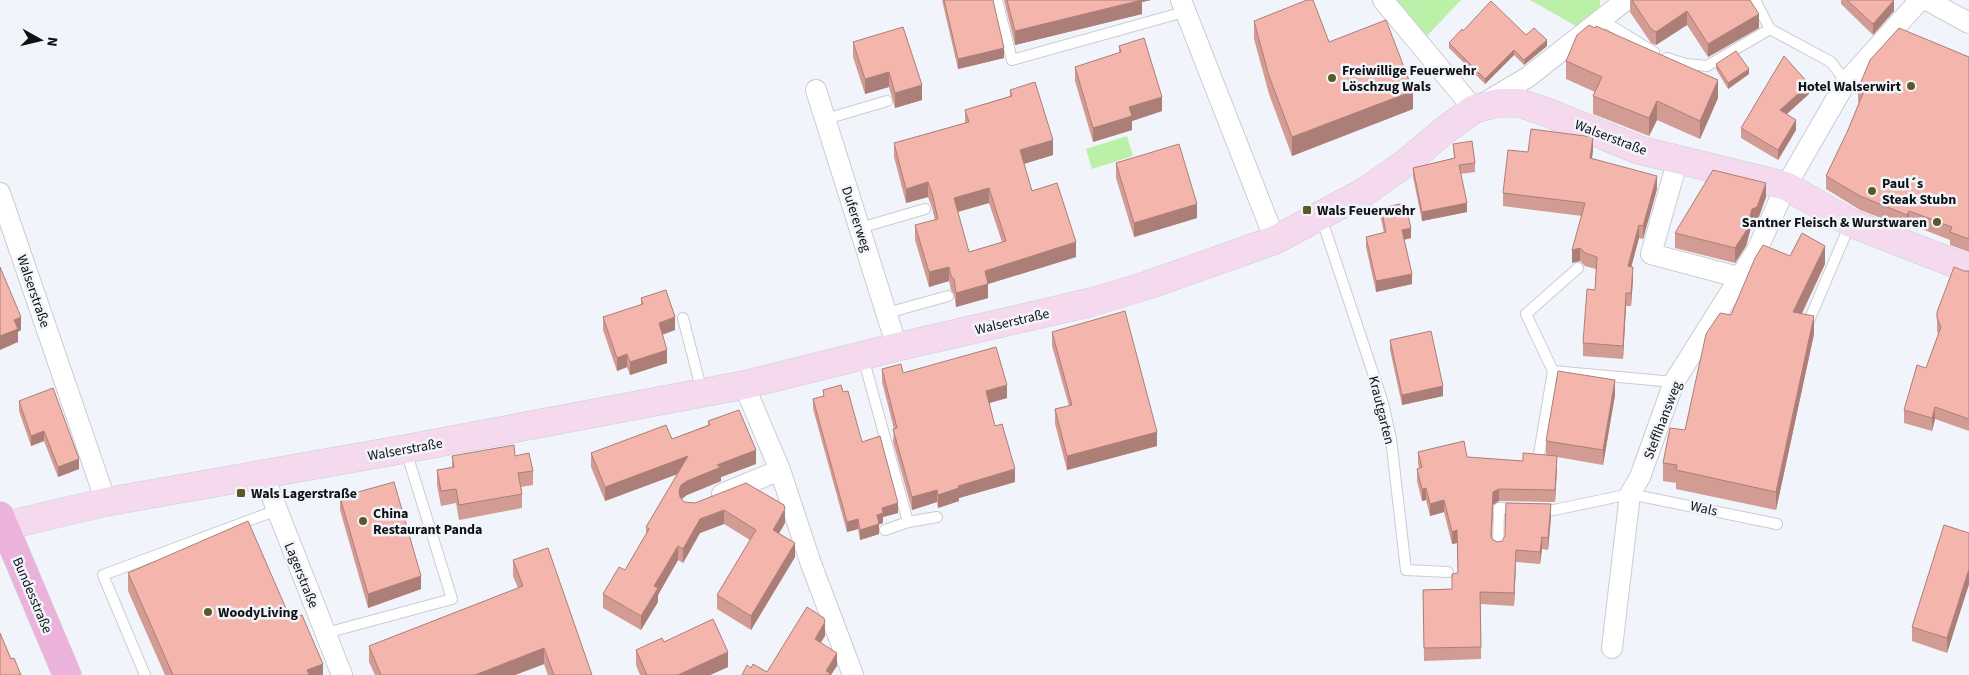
<svg xmlns="http://www.w3.org/2000/svg" width="1969" height="675" font-family="'Source Sans 3',sans-serif">
	<style>
		.green { fill: #bbf0a8 }
		.lines { fill: none; stroke-linecap: round; stroke-linejoin: round }
		.lane-casing { stroke: #caccd2; stroke-width: 12 }
		.street-casing { stroke: #caccd2; stroke-width: 22 }
		.secondary-casing { stroke: #caccd2; stroke-width: 29 }
		.primary-casing { stroke: #cfcfd0; stroke-width: 29 }
		.lane { stroke: #fff; stroke-width: 10 }
		.street { stroke: #fff; stroke-width: 20 }
		.secondary { stroke: #f5d9ee; stroke-width: 28 }
		.primary { stroke: #ebb3dc; stroke-width: 28 }
		.wall { fill: #d29c94; fill-rule: evenodd }
		.shaded-wall { fill: #ab7f78 }
		.building { fill: #f4b5ac; stroke: #ab7f78; fill-rule: evenodd }
		.poi-dot { fill: #5b5a27; stroke: #f1f4fa; stroke-width: 2 }
		.labels { text-anchor: middle; stroke-width: 5; stroke-linejoin: round; paint-order: stroke }
		.poi-label { font-size: 14px; font-weight: bold; fill: #101113; stroke: #f1f4fa; text-anchor: start }
		.street-label { font-size: 14px; fill: #101113; stroke: #f1f4fa }
	</style>
	<rect width="100%" height="100%" fill="#f1f4fa"/>
	<path class="green" d="M1395 0H1461L1425 38Z
		M1530 0H1600V7L1576 26Z
		M1127 136 1133 156 1092 169 1086 149Z"/>
	<g class="lines">
		<defs>
			<path id="lane" d="M997 0 1012 60 1184 12
				M1755 0 1770 29
				M1600 19 1654 52
				M1667 58 1686 64 1707 66 1770 29 1831 62 1846 82
				M826 119 887 101
				M1321 217 1383 403 1391 439 1406 570 1448 572
				M860 228 925 209
				M1578 268 1526 314 1553 371 1674 382
				M887 313 948 296
				M683 318 702 392
				M1808 323 1850 224
				M863 357 908 522 937 517
				M1539 454 1553 371
				M1538 509 1554 510 1630 494 1777 524
				M885 530 908 522
				M1498 548 1499 508 1519 509
				M326 633 452 599 406 451
				M145 675 103 575 277 510"/>
			<path id="street" d="M1181 0 1275 240
				M1383 0 1474 109 1528 77 1626 0
				M1927 0 1969 23
				M816 90 897 347
				M1678 159 1651 254 1738 277
				M0 193 106 502
				M744 385 780 470 810 561 853 675
				M263 474 342 675
				M722 494 780 470
				M1612 648 1630 494 1640 477 1674 382 1757 250 1786 186 1846 82 1920 0"/>
			<path id="secondary" d="M0 527 106 502 405 449 744 385 897 347 1092 302 1148 285 1275 240 1366 191 1407 162 1445 130 1474 109 1498 103H1520L1549 113 1639 150 1786 186 1851 223 1969 269"/>
			<path id="primary" d="M0 516 67 675"/>
		</defs>
		<use href="#lane" class="lane-casing"/>
		<use href="#street" class="street-casing"/>
		<use href="#secondary" class="secondary-casing"/>
		<use href="#primary" class="primary-casing"/>
		<use href="#lane" class="lane"/>
		<use href="#street" class="street"/>
		<use href="#secondary" class="secondary"/>
		<use href="#primary" class="primary"/>
	</g>
	<path class="wall" d="M942 0H993L1004 58 958 69Z
		M1004 0H1151L1142 2V14L1015 45Z
		M1630 0H1750L1759 28 1708 57 1687 25 1656 45 1651 43 1630 12Z
		M1841 0H1894V11L1873 35 1841 4Z
		M1254 21 1329 42 1413 109 1292 156 1269 94 1254 39Z
		M1463 31 1526 35 1547 46 1524 65 1514 55 1485 84 1449 48V43Z
		M853 42 922 100 895 108 889 87 865 94 853 57Z
		M1119 46 1162 111 1132 121V130L1093 142 1075 81V67L1119 53Z
		M1969 57V252L1950 245V240L1909 224 1907 228 1860 210 1826 189V176L1848 130 1859 103 1858 102V89Z
		M1566 61 1718 98 1700 139 1657 120 1649 136 1593 114V96L1595 92 1566 79Z
		M1716 64 1749 74 1728 89 1716 69Z
		M1010 90 1053 155 1024 164 1032 191 1076 257 988 284V298L956 307 954 294 951 290 949 281 929 287 915 240V225L935 220 932 208 928 197 906 203 894 157V143L965 123V110L1010 96ZM989 203 1002 242 969 252 957 212Z
		M1809 94 1787 114 1796 130 1778 160 1741 138V128Z
		M1453 144 1475 163V172L1460 174 1467 212 1422 221 1413 177V168L1454 158Z
		M1593 150 1592 158 1657 189 1643 239 1639 238 1631 267 1633 280 1631 306H1626L1623 359 1583 356V343L1595 290 1596 269 1585 266 1580 261 1572 263 1582 216 1503 206V193L1528 152Z
		M1116 163 1197 218 1134 237 1116 178Z
		M1766 197 1757 222 1752 224 1746 246 1735 263 1675 248V233Z
		M1381 208 1411 238 1404 240 1412 284 1376 292 1366 247V237L1384 233 1381 219Z
		M1790 256 1825 264 1802 314 1814 334 1776 510 1676 489V483L1663 481V463L1685 430 1731 315Z
		M1964 271H1969V431L1935 419 1932 431 1904 423V410L1926 368 1938 334 1937 331V312Z
		M641 298 675 330 662 334 667 363 630 375 627 367 617 371 603 330V317L641 305Z
		M1052 332 1157 446 1067 470 1055 424V409L1069 406 1052 346Z
		M1390 340 1443 396 1402 405 1390 350Z
		M882 369 903 373 1007 398 989 403 995 426 1015 482 959 498V501L938 508 937 502 912 510 893 442 894 429 882 382Z
		M823 390 843 392 862 442 898 513 883 517V523L879 524V534L860 540 858 529 847 532 813 409V399L823 396Z
		M1615 395 1603 465 1557 457V468L1555 502 1499 501 1493 505 1492 537V539L1497 542 1502 541 1551 517 1548 550 1542 549 1540 564 1516 562 1514 606 1481 604V659L1424 661 1423 590 1452 589 1458 573 1457 543 1452 544 1444 512 1430 516 1426 500 1422 501 1417 481V469L1419 468 1418 464V452L1467 457 1523 461 1546 455V441Z
		M19 401 79 469 58 477 44 441 31 446 19 411Z
		M708 421 756 464 721 477V481L687 495 682 499 684 502 785 523 779 533 795 557 751 630 717 609V595L750 540 724 524 700 533 683 563 678 560 658 595V602L641 630 603 608V594L625 570 646 534V527L678 474 605 501 591 467V453L672 439 708 425Z
		M452 456H515L533 471V485L521 487 522 494V508L459 520 456 503 441 506 437 485V470L452 468Z
		M340 497 421 589 368 608 340 510Z
		M1969 533V584L1947 653 1912 641V627Z
		M513 560 592 675H548L544 664 515 675H375L369 662V646L518 588 513 576Z
		M128 573 291 620 323 675H165L128 591Z
		M664 642 728 667 710 675H640L636 665V650Z"/>
	<path class="shaded-wall" d="M1140 0H1151L1142 2V14L1015 45V31Z
		M1894 0V11L1873 35V24Z
		M1687 11V25L1656 45V32Z
		M1759 14V28L1708 57V44Z
		M1547 40V46L1524 65V60Z
		M1004 48V58L958 69V59Z
		M1514 50V55L1485 84V79Z
		M1749 69V74L1728 89V83Z
		M889 72V87L865 94V79Z
		M1718 80V98L1700 139V121Z
		M1809 84V94L1780 120V110Z
		M922 85V100L895 108V93Z
		M1413 91V109L1292 156V137Z
		M1162 97V111L1132 121V130L1093 142V128L1129 107Z
		M1657 101V120L1649 136V118Z
		M1796 120V130L1778 160V150Z
		M1593 137V150L1590 171V158Z
		M1053 140V155L1020 165V150Z
		M1657 176V189L1643 239V226Z
		M928 182V197L906 203V189Z
		M1766 183V197L1757 222 1752 224 1746 246 1735 263V248L1752 209Z
		M989 188V203L954 213V198Z
		M1467 203V212L1422 221V212Z
		M1197 204V218L1134 237V223Z
		M1909 211V224L1907 228V215Z
		M1639 225V238L1628 279V266Z
		M1411 228V238L1402 240V230Z
		M1076 242V257L988 284V298L956 307V293L985 271Z
		M1825 246V264L1793 331V312Z
		M1580 248V261L1572 263V250Z
		M949 267V281L929 287V272Z
		M1633 267V280L1631 306V293Z
		M1412 274V284L1376 292V281Z
		M1626 293V306L1623 359V346Z
		M1814 316V334L1776 510V492Z
		M21 317V330L18 332V342L0 350V336L14 320Z
		M675 317V330L659 336V323Z
		M667 350V363L630 375V362Z
		M627 354V367L617 371V358Z
		M1615 380V395L1603 465V450Z
		M1007 385V398L986 404V391Z
		M1443 386V396L1402 405V395Z
		M1935 407V419L1932 431V418Z
		M44 431V441L31 446V436Z
		M1157 432V446L1067 470V456Z
		M756 450V464L721 477V481L687 495 681 499 679 505V491L681 485 687 481 717 465Z
		M688 456V470L605 501V487Z
		M1557 456V468L1555 502V490Z
		M79 459V469L58 477V467Z
		M1015 469V482L959 498V501L938 508V495L958 486Z
		M1426 488V500L1422 501V489Z
		M1499 489V501L1493 505 1491 548 1493 492Z
		M937 490V502L912 510V497Z
		M1444 500V512L1430 516V504Z
		M898 503V513L883 517V523L877 525V515L882 508Z
		M1551 504V517L1548 550V538Z
		M785 509V523L773 544V530Z
		M724 510V524L700 533 683 563V549L700 519Z
		M858 519V529L847 532V522Z
		M879 524V534L860 540V530Z
		M1457 530V543L1452 544V532Z
		M1542 537V549L1540 564V552Z
		M795 543V557L751 630V616Z
		M678 546V560L658 595V602L641 630V616L654 586Z
		M1516 550V562L1514 606V593Z
		M1969 569V584L1947 653V638Z
		M421 576V589L368 608V594Z
		M825 622V636L815 652V639Z
		M544 648V664L515 675H475Z
		M728 652V667L710 675H678Z
		M837 653V666L831 675H826V671Z
		M323 664V675H307V670Z"/>
	<path class="building" d="M944 0H993L1004 48 958 59Z
		M1007 0H1142L1015 31Z
		M1307 0H1313L1329 42 1386 20 1413 91 1292 137 1269 76 1254 21Z
		M1632 0H1750L1759 14 1708 44 1687 11 1656 32 1651 29Z
		M1847 0H1894L1873 24Z
		M1491 1 1526 35 1534 28 1547 40 1524 60 1514 50 1485 79 1449 43 1462 29 1463 31Z
		M1589 25 1595 28 1596 26 1718 80 1700 121 1657 101 1649 118 1593 96 1602 77 1566 61 1577 35Z
		M903 27 922 85 895 93 889 72 865 79 853 42Z
		M1899 28 1969 57V239L1950 232 1952 227 1909 211 1907 215 1860 196 1826 176 1848 130 1864 91 1858 89 1870 60Z
		M1144 38 1162 97 1129 107 1132 116 1093 128 1075 67 1121 52 1119 46Z
		M1736 51 1749 69 1728 83 1716 64Z
		M1784 56 1809 84 1780 110 1796 120 1778 150 1741 128Z
		M1035 82 1053 140 1020 150 1032 191 1057 183 1076 242 985 271 988 284 956 293 954 279 951 276 949 267 929 272 915 225 938 219 932 193 928 182 906 189 894 143 969 122 965 110 1012 96 1010 90ZM989 188 1006 241 969 252 954 198Z
		M1531 129 1593 137 1590 158 1657 176 1643 226 1639 225 1628 266 1633 267 1631 293H1626L1623 346 1583 343 1587 289 1595 290 1597 257 1585 253 1580 248 1572 250 1585 203 1503 193 1508 150 1528 152Z
		M1472 141 1475 163 1459 165 1467 203 1422 212 1413 168 1455 158 1453 144Z
		M1179 144 1197 204 1134 223 1116 163Z
		M1713 170 1766 183 1757 207 1752 209 1746 231 1735 248 1675 233Z
		M1405 203 1411 228 1402 230 1412 274 1376 281 1366 237 1386 232 1381 208Z
		M1802 233 1825 246 1793 312 1814 316 1776 492 1676 470 1677 465 1663 463 1670 428 1685 430 1706 334 1720 313 1731 315 1755 258 1763 245 1790 256Z
		M0 267 21 317 14 320 18 329 0 336Z
		M1954 267 1964 271H1969V419L1935 407 1932 418 1904 410 1917 365 1926 368 1941 327 1937 318V312Z
		M666 290 675 317 659 323 667 350 630 362 627 354 617 358 603 317 643 304 641 298Z
		M1125 311 1157 432 1067 456 1055 409 1072 405 1052 332Z
		M1431 331 1443 386 1402 395 1390 340Z
		M996 347 1007 385 986 391 995 426 1002 424 1015 469 958 486 959 488 938 495 937 490 912 497 893 429 897 428 882 369 901 364 903 373Z
		M1558 371 1615 380 1603 450 1546 441Z
		M841 385 843 392 848 391 862 442 880 436 898 503 882 508 883 513 877 515 879 524 860 530 858 519 847 522 813 399 824 396 823 390Z
		M53 388 79 459 58 467 44 431 31 436 19 401Z
		M739 410 756 450 717 465 721 467 687 481 681 485 679 491 680 497 684 502 695 503 746 483 784 505 785 509 773 530 795 543 751 616 717 595 756 530 724 510 700 519 683 549 678 546 654 586 658 588 641 616 603 594 619 567 625 570 649 529 646 527 688 456 605 487 591 453 666 425 672 439 710 425 708 421Z
		M1464 441 1467 457 1523 461V453L1557 456 1555 490 1499 489 1493 492 1491 535 1492 539 1497 542 1502 541 1505 536 1506 503 1551 504 1548 538 1542 537 1540 552 1516 550 1514 593 1480 592 1481 647 1424 648 1423 590 1452 589V574L1458 573 1457 530 1452 532 1444 500 1430 504 1426 488 1422 489 1417 469 1422 467 1418 452Z
		M514 445 515 456 529 453 533 471 518 473 522 494 459 505 456 489 441 491 437 470 454 467 452 456Z
		M394 482 421 576 368 594 340 497Z
		M248 521 291 620 302 615 323 664 307 670 309 675H173L128 573Z
		M1944 525 1969 533V569L1947 638 1912 627Z
		M548 548 592 675H554L544 648 475 675H381L369 646 523 586 513 560Z
		M807 607 824 618 825 622 815 639 837 653 826 671 830 673 829 675H742L747 665 751 668 753 664 767 672Z
		M713 619 728 652 678 675H647L636 650 662 638 664 642Z
		M0 633 11 659 14 658 21 675H0Z"/>
	<g class="poi-dot">
		<circle cx="1332" cy="78" r="5"/>
		<circle cx="1911" cy="86" r="5"/>
		<circle cx="1872" cy="191" r="5"/>
		<rect x="1302" y="205" width="10" height="10" rx="2.5"/>
		<circle cx="1937" cy="222" r="5"/>
		<rect x="236" y="488" width="10" height="10" rx="2.5"/>
		<circle cx="363" cy="521" r="5"/>
		<circle cx="208" cy="612" r="5"/>
	</g>
	<g class="labels">
		<g class="poi-label">
			<text x="1342" y="75">Freiwillige Feuerwehr<tspan x="1342" dy="16">Löschzug Wals</tspan></text>
			<text x="1901" y="91" text-anchor="end">Hotel Walserwirt</text>
			<text x="1882" y="188">Paul´s<tspan x="1882" dy="16">Steak Stubn</tspan></text>
			<text x="1317" y="215">Wals Feuerwehr</text>
			<text x="1927" y="227" text-anchor="end">Santner Fleisch &amp; Wurstwaren</text>
			<text x="251" y="498">Wals Lagerstraße</text>
			<text x="373" y="518">China<tspan x="373" dy="16">Restaurant Panda</tspan></text>
			<text x="218" y="617">WoodyLiving</text>
		</g>
		<g class="street-label">
			<text transform="translate(1611 137) rotate(21)" y="5">Walserstraße</text>
			<text transform="translate(857 219) rotate(72)" y="5">Dufererweg</text>
			<text transform="translate(34 291) rotate(71)" y="5">Walserstraße</text>
			<text transform="translate(1012 321) rotate(-13)" y="5">Walserstraße</text>
			<text transform="translate(1382 410) rotate(76)" y="5">Krautgarten</text>
			<text transform="translate(1662 420) rotate(-69)" y="5">Stefflhansweg</text>
			<text transform="translate(405 449) rotate(-10)" y="5">Walserstraße</text>
			<text transform="translate(1704 508) rotate(13)" y="5">Wals</text>
			<text transform="translate(302 575) rotate(68)" y="5">Lagerstraße</text>
			<text transform="translate(33 595) rotate(67)" y="5">Bundesstraße</text>
		</g>
	</g>
	<g transform="translate(40 40) rotate(98)" stroke="#f1f4fa" stroke-width="4" paint-order="stroke">
	<path d="M0-4L9 19L0 12L-9 19Z" fill="#101113"/>
	<text y="-8" font-size="14" font-weight="bold" text-anchor="middle" fill="#101113">N</text>
	</g>
</svg>
